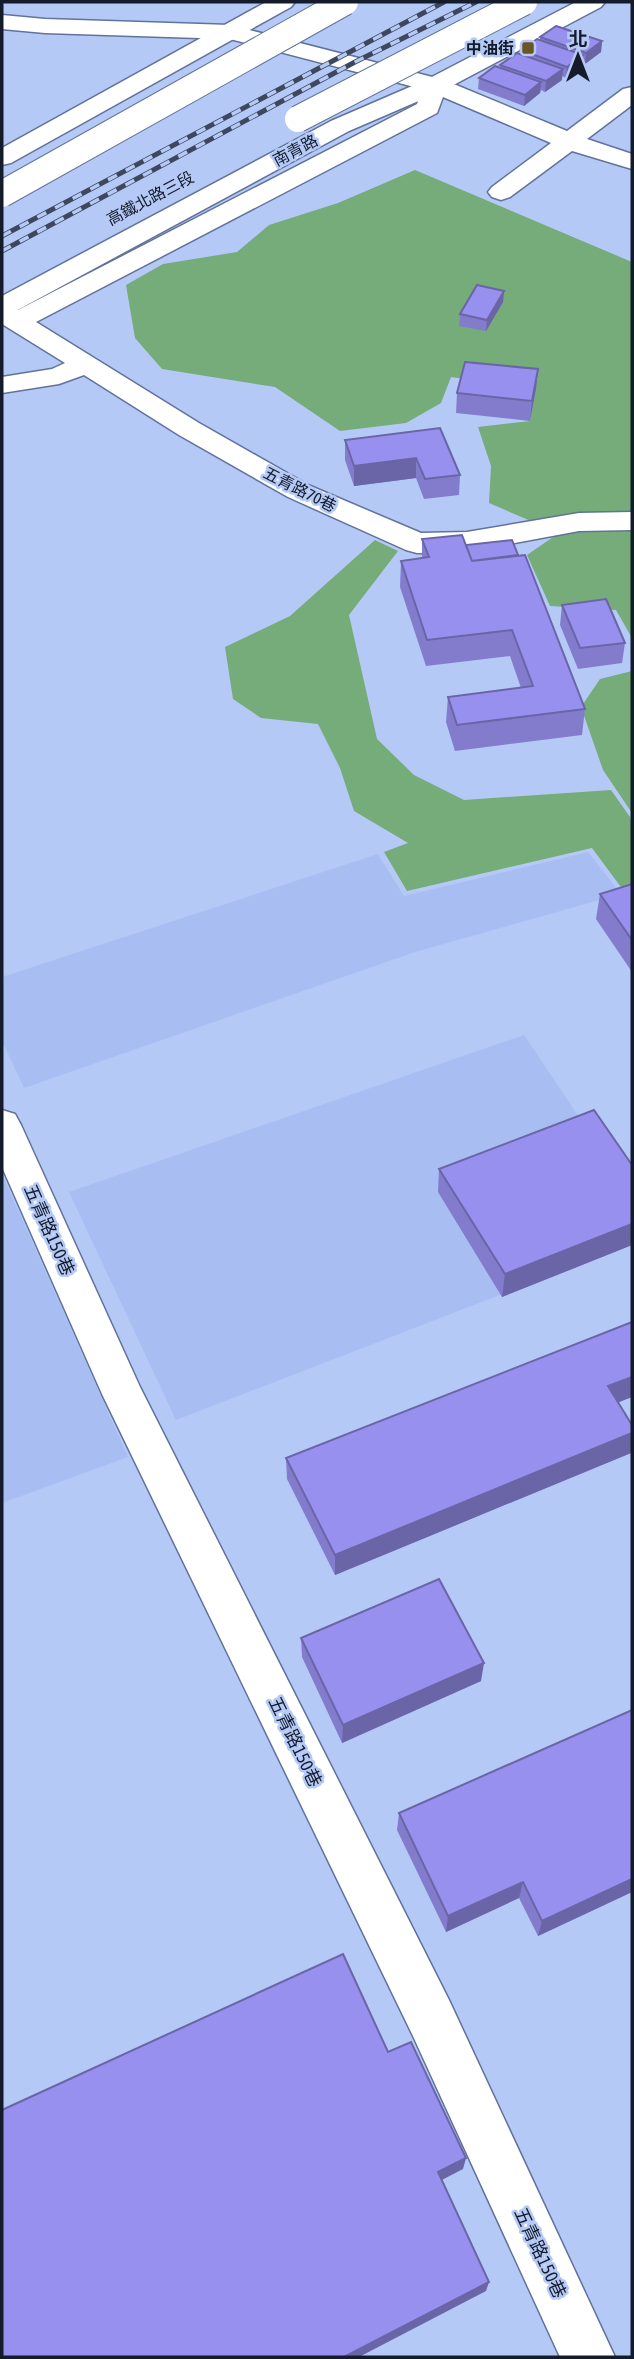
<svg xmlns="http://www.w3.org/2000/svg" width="634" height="2359" font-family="'Asap Condensed','Noto Sans TC',sans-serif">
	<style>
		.built { fill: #a8bef2 }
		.green { fill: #75ac79 }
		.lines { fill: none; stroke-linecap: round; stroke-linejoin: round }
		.minor-casing { stroke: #61729b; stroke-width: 3 }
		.major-casing { stroke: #61729b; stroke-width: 3 }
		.minor { fill: #fff; fill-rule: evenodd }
		.major { fill: #fff; fill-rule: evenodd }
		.rail-casing { stroke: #3d475e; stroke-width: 5 }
		.rail { stroke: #b5c9f6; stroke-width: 3.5; stroke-dasharray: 10; stroke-linecap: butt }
		.major-bridge-casing { stroke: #61729b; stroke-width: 28; stroke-linecap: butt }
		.major-bridge { stroke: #fff; stroke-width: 26 }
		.wall { fill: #837ccd }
		.shaded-wall { fill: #6a65a7 }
		.building { fill: #9890ee; stroke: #6a65a7; stroke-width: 2 }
		.poi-dot { fill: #6a5524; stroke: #b5c9f6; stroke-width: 2.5 }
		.labels { text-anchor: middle; stroke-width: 5; stroke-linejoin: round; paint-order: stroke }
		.far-poi-label { font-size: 16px; font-weight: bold; fill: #141b2b; stroke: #b5c9f6; text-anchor: end }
		.far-street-label { font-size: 16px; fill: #141b2b; stroke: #b5c9f6 }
		.street-label { font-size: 18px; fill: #141b2b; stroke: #b5c9f6 }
	</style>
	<rect width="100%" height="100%" fill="#b5c9f6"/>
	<path class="built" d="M588 852 621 894 415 952 24 1088 2 1041V977L378 854 404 896Z
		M524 1035 632 1196V1244L176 1420 69 1192Z
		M2 1174 128 1457 2 1503Z"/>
	<path class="green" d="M415 170 632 262V638L616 610 550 606 527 555 559 533 489 503 491 466 478 427 530 421 536 389 451 377 441 403 406 423 340 431 275 387 162 369 135 338 126 285 163 264 237 252 269 225 338 203Z
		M375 540 398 551 349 615 377 739 414 775 464 800 611 790 630 817 632 825V902L592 848 407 891 384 852 408 843 354 811 340 768 318 724 261 718 233 699 225 647 290 616Z
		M632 671V813L603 770 581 707 600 679Z"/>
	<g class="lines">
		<defs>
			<path id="minor" d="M2 15 45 19 230 25 444 80 567 131 623 89 632 87V105L587 139 632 154V169L572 151 510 197 501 200 492 197 488 192 492 187 551 143 443 97 437 113 36 322 199 423 308 485 421 533 467 532 579 513 632 512V530L579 531 467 552 417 553 406 550 288 497 179 435 84 375 59 384 2 393V377L52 369 65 363 2 324V304L18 310 417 104 422 89 230 39 45 33 2 29Z
				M2 1110 15 1114 21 1125 140 1387 449 2000 615 2357H560L413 2036 102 1394 2 1167Z"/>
			<path id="major" d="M266 2H295L291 7 11 163 2 165V148Z
				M576 2H605L601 7 444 90 349 131 12 313 2 315V296L331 121 426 80Z"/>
		</defs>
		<use href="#minor" class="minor-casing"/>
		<use href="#major" class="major-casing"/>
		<use href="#minor" class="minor"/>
		<use href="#major" class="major"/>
		<defs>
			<path id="rail" d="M2 236 444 2
				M2 251 355 62 476 2"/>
		</defs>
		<use href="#rail" class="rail-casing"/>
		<use href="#rail" class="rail"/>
		<defs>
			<path id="major-bridge" d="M298 119 524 2
				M2 194 345 2"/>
		</defs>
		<use href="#major-bridge" class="major-bridge-casing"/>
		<use href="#major-bridge" class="major-bridge"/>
	</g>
	<path class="wall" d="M540 37 602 41 601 52 585 64 582 63V66L566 78 562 76V80L545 92 541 90 540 93 524 106 478 89 479 78 500 67V65L521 54V50L540 40Z
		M504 291 503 302 486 331 459 326 460 314Z
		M536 389 530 421 456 413 457 393Z
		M440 428 460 475 459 495 424 499 416 478 354 486 345 460V440Z
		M422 539 466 545 585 709 582 735 455 751 446 722 448 697 521 688 510 656 426 666 400 587 401 561 422 558Z
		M562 605 625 643 622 663 578 669 560 625Z
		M632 884V972L596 919 600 894Z
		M632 1165V1245L502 1297 438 1192 439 1169Z
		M632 1322V1397L618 1402 632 1425V1448L631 1453 335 1575 287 1479 286 1458Z
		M301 1638 481 1681 342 1743 302 1657Z
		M632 1710V1892L538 1936 519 1898 446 1932 397 1830 399 1813Z"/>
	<path class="shaded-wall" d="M602 41 601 52 585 64 586 53Z
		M583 55 582 66 566 78 567 67Z
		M563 69 562 80 545 92 546 81Z
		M541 82 540 93 524 106 525 95Z
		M504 291 503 302 486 331 487 320Z
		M538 369 536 389 530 421 532 401Z
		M416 458V478L354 486V466Z
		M632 1224V1245L502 1297 505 1274Z
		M632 1377V1397L604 1408 608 1386Z
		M632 1433V1448L631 1453 335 1575V1555Z
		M484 1663 481 1681 342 1743 343 1725Z
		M632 1879V1892L538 1936 542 1921Z
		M523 1882 519 1898 446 1932 448 1916Z
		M466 2158 463 2169 436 2183 438 2172Z
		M489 2282 486 2291 359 2357H344Z"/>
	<path class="building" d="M556 26 602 41 586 53 540 37Z
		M537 39 583 55 567 67 521 50Z
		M517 53 563 69 546 81 500 65Z
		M495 66 541 82 525 95 479 78Z
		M477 285 504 291 487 320 460 314Z
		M465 362 538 369 532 401 457 393Z
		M440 428 460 475 425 479 416 458 354 466 345 440Z
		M462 535 472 561 525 555 585 709 457 725 448 697 533 686 512 630 427 640 401 561 429 557 422 539Z
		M512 540 518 555 472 561 466 545Z
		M606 599 625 643 580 648 562 605Z
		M632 884V940L600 894Z
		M594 1110 632 1165V1224L505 1274 439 1169Z
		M632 1322V1377L608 1386 632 1425V1433L335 1555 286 1458Z
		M439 1579 484 1663 343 1725 301 1638Z
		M632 1710V1879L542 1921 523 1882 448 1916 399 1813Z
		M343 1954 388 2052 411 2042 466 2158 438 2172 489 2282 344 2357H2V2110Z"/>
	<rect class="poi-dot" x="521" y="41" width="14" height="14" rx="3.5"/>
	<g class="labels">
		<g class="far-poi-label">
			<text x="514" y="54">中油街</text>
		</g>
		<g class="far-street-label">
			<text transform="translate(295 150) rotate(-28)" y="6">南青路</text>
			<text transform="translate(150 198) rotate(-28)" y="6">高鐵北路三段</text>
			<text transform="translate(300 489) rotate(27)" y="6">五青路70巷</text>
		</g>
		<g class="street-label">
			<text transform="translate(49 1230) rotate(66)" y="6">五青路150巷</text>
			<text transform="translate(295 1742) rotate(64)" y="6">五青路150巷</text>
			<text transform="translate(540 2253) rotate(65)" y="6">五青路150巷</text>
		</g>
	</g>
	<rect width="634" height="2359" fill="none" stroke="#141b2b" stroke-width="7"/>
	<g transform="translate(578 56)" stroke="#b5c9f6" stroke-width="5" paint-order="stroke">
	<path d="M0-5L12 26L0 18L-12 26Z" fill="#141b2b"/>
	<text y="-10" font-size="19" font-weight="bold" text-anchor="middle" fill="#141b2b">北</text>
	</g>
</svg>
